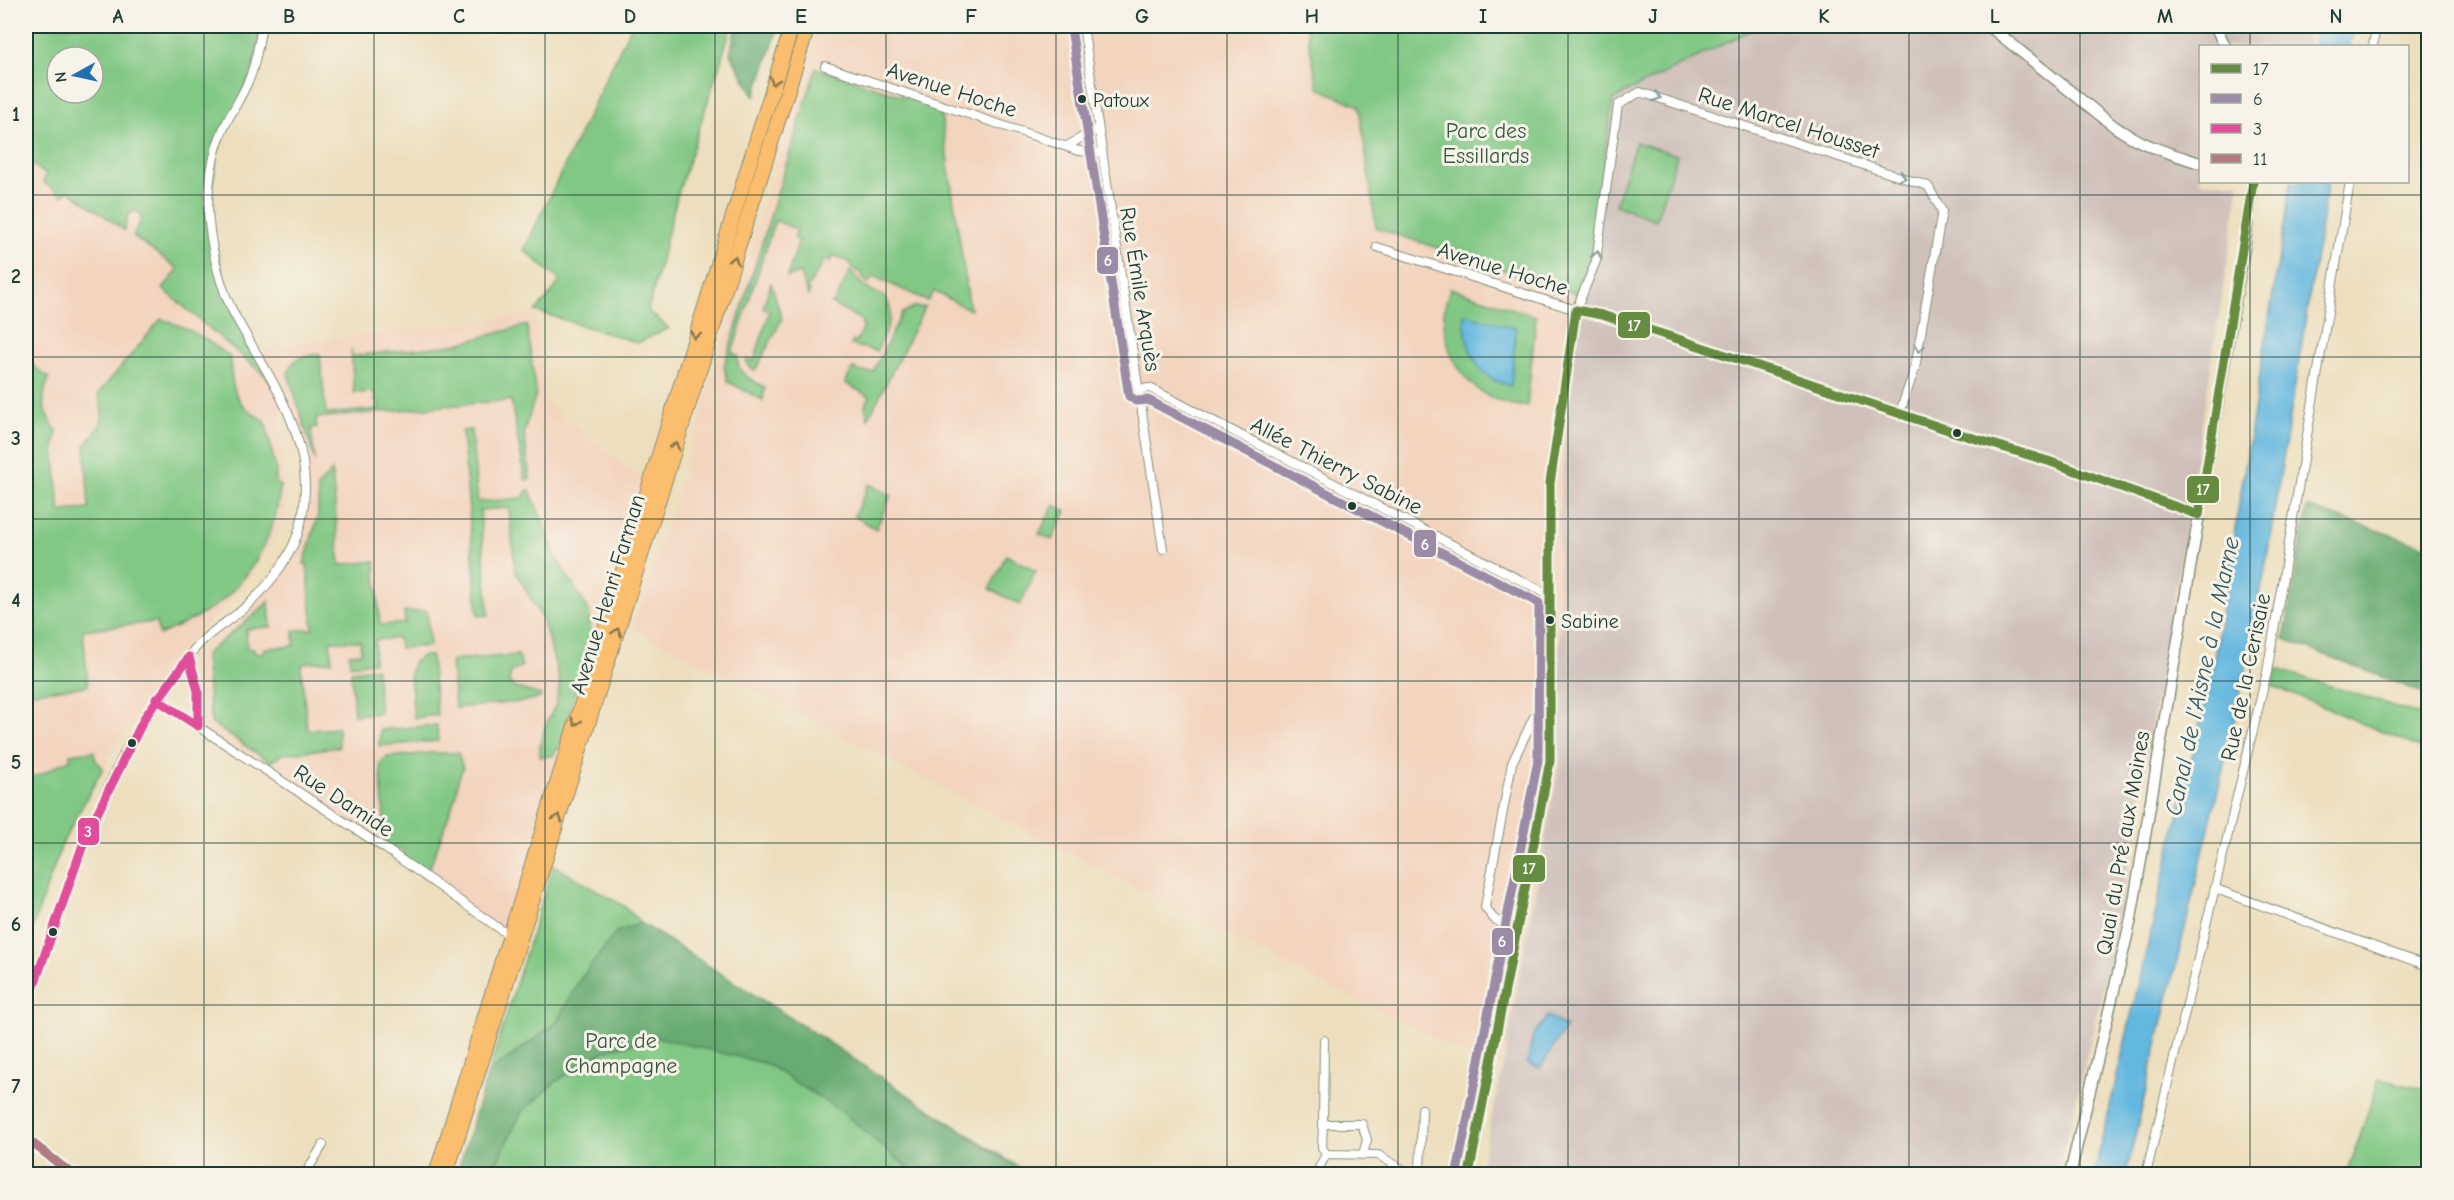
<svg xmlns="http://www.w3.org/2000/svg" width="2454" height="1200" font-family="'Comic Neue',sans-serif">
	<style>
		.built { fill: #f3d4be; fill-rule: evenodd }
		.industrial { fill: #cfc0ba }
		.green { fill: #81c884; stroke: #50825c; stroke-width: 1.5; fill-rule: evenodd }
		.forest { fill: #68ac72; stroke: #447453; stroke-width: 1.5 }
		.water { fill: #63b8df; stroke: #417a8a; stroke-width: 1.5 }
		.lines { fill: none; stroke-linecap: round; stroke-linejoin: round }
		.minor-casing { stroke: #868e79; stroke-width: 10 }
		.tertiary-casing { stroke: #868e79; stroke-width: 13 }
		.primary-casing { stroke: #868e79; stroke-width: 16 }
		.minor { stroke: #fff; stroke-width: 8 }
		.tertiary { stroke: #fff; stroke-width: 10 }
		.primary { stroke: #fbbd6e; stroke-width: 14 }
		.bus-1-casing { stroke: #f7f3e8; stroke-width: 14 }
		.bus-2-casing { stroke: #f7f3e8; stroke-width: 14 }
		.bus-3-casing { stroke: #f7f3e8; stroke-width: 14 }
		.bus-4-casing { stroke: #f7f3e8; stroke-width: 14 }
		.bus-1 { stroke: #668c41; stroke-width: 9 }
		.bus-2 { stroke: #9b8ba6; stroke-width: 9 }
		.bus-3 { stroke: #e04d9a; stroke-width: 9 }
		.bus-4 { stroke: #b07c81; stroke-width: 9 }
		.oneway { stroke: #82774e }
		.oneway2 { stroke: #8f9e9a }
		.grid { fill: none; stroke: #1f3d34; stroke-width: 1.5; stroke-opacity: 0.55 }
		.bus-dot { fill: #1f3d34; stroke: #f7f3e8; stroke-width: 2 }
		.labels { text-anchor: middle; stroke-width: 6; stroke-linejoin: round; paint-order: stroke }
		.bus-label { font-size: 20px; fill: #1f3d34; stroke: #f7f3e8; text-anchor: start }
		.street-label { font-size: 22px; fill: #1f3d34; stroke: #f7f3e8 }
		.park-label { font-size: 22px; fill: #335944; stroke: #f7f3e8 }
		.water-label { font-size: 24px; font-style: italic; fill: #305c5f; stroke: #f7f3e8 }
		.line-badge { stroke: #f7f3e8; stroke-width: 2 }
		.badge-label { font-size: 16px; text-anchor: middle; font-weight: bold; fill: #fff }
		.neatline { fill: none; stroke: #1f3d34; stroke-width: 2 }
		.grid-label { font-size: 20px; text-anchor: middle; font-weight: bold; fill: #1f3d34 }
	</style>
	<rect width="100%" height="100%" fill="#f7f3e8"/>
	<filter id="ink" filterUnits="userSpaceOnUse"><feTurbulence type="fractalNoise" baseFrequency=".0167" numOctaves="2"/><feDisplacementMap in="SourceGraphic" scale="12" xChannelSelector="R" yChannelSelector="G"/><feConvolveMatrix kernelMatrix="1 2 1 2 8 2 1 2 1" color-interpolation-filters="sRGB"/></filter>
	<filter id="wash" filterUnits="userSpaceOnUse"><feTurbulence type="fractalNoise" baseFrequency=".008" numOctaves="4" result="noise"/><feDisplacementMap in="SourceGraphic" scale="24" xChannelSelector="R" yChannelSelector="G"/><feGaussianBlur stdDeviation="1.35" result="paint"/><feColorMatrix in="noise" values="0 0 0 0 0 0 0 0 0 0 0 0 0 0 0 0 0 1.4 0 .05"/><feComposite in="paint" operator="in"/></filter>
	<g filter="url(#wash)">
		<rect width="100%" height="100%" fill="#eddfbe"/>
		<path class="built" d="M26 26H264L220 138 208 197 214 253 231 305 259 354 278 346 536 313 545 402 643 480 648 489 510 936 198 726 201 705 189 657 252 602 277 571 300 525 303 461 283 401 280 413 286 519 243 589 170 661 153 692 116 745 62 844 26 947ZM57 57H93V93H57Z
			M818 26H1306L1318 88 1359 106 1376 228 1577 294 1559 514 1560 760 1503 1066 1484 1065 1393 1017 1321 983 632 628 675 500Z"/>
		<path class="industrial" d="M1759 26H2314L2310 46H2200V182H2240L2185 533 2120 914 2059 1174H1479L1503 1066 1560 760 1559 514 1577 294 1590 259 1613 99Z"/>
		<path class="green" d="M26 26H262L253 69 216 155 209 220 231 305 276 385 163 289 178 269 133 236 141 220 140 214 136 211 129 213 124 230 68 190 63 196 43 182 46 175 26 159ZM57 57H93V93H57Z
			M631 26H732L677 197 648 311 669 328 638 343 535 311 547 299 560 281 524 250Z
			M1306 26H1759L1613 99 1590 259 1577 294 1376 228 1359 106 1318 88Z
			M816 68 940 108 970 310 934 291 928 301 873 276 868 284 860 273 852 268 851 263 834 255 830 262 824 260 807 289 810 291 808 296 800 273 787 277 799 240 794 238 797 230 775 220 732 353 738 355C735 375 751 378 765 388L763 400 728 382 724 366Z
			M1636 142 1677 155 1656 220 1615 205Z
			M850 271C856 275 858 280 863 285 868 291 878 292 884 297 899 311 883 336 877 351L851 345 853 341 856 342 864 326 861 325 863 321 830 303H834Z
			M771 283 782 319 755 371 747 364V359L754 361 770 310 763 308Z
			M1450 288 1536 316 1527 406C1476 405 1444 364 1444 315 1444 306 1448 296 1450 288Z
			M914 307H925L868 419 865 405 870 397 845 383 853 368 861 372H873L902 313Z
			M161 319C188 327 208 340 230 357 232 388 233 406 265 420L276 470V484L280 485C279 526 255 572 224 599 205 615 181 625 159 635L156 622 83 630 88 686 26 693V360L49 378C40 400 42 412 57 431L54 449 60 511 89 509 85 446C101 425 107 423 98 394Z
			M527 325 536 394 524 432 530 479 525 480 511 400 316 418 317 427 311 429 315 461 288 373C294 355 303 357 320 354L326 414 379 409 378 401 375 400 374 392 354 393 351 348 352 356 453 345Z
			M471 430 478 502 523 498 527 490H530L557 559 589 611 591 637 559 748 552 756 540 757V747L546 724 556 704 560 682 543 621 515 570 509 508 480 510 489 615 478 616 462 431Z
			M332 471 340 565 375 561 380 625 405 623 404 612 427 611 430 646 400 648 398 638 375 640 374 662 350 665 349 654 361 653 360 641H330L332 661 305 663 301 666 307 728 311 730 338 728 339 747 283 754 270 762 211 723 205 655C226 636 249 621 269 601L271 627 246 629 247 649H254L255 653 264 652 265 648 294 646V630L313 629 307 564H304L318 515V486Z
			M869 484 891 495 876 529 854 516Z
			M1054 505 1066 511 1052 540 1039 534Z
			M1006 555 1036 571 1020 605 990 589Z
			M518 655 522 666 511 672 509 681 513 687 541 695 540 698 521 702 455 708 451 660Z
			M422 656H431L437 715 414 718 410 673 413 663Z
			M376 668 380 713 354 715 351 671Z
			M2277 669 2428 717V751L2273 686Z
			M437 725 438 741 379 746 380 730Z
			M94 751 95 759 103 768 62 844 26 947V777C45 777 54 764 70 760V754Z
			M432 753H458L463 768 458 780 456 795 426 878 404 860 403 850 386 849 380 763 387 757Z
			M553 865 624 906 641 923 1030 1174H457Z
			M2379 1079 2428 1090V1174H2340L2348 1172Z"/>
		<path class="forest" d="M736 26H779L755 97 730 54Z
			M2307 507 2428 547V695L2284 639Z
			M641 923 816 1034 1026 1174H915L842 1112 767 1064 657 1037 604 1051 555 1082 521 1113 491 1174H457L488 1073 556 1023 577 984 616 932Z"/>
		<path class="water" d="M2316 26H2354L2350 46H2313Z
			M2291 182H2328L2264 575 2236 715 2126 1174H2094L2212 671Z
			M1464 314 1516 328 1511 386C1505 384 1498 382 1492 379 1470 366 1465 336 1464 314Z
			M1548 1016 1566 1027 1540 1068 1527 1063 1533 1035Z"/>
	</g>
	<g filter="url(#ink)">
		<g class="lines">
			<defs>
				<path id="minor" d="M1083 26 1163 549
					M2373 46 2376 26
					M825 66 1079 151 1102 153
					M1067 146 1098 128
					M1377 247 1576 310 1602 315 1678 339 1957 433 2048 461 2199 515
					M1139 389 1150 388 1551 596
					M189 657C198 683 202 698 198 726
					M156 699 386 849 510 936
					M2216 889 2428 966
					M1518 933 1493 918 1485 907 1512 763 1534 717 1551 698
					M26 1023 30 997C66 897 95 792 154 702 169 680 186 657 205 638 220 625 238 615 252 601 273 581 294 552 301 523 319 444 274 386 238 321 221 292 213 257 209 223 206 196 211 162 220 137 227 118 239 102 247 84 256 66 258 45 262 26
					M1323 1124 1324 1040
					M26 1138 72 1174
					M1363 1154 1367 1140 1362 1124H1323L1322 1147 1326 1154 1378 1155 1411 1174
					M305 1174 323 1145
					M1316 1174 1326 1154
					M1420 1174 1422 1109
					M1469 1174 1518 933 1550 761V483L1572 329 1576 310 1596 261 1618 105 1640 92 1928 186 1942 211 1915 368 1900 412
					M2146 1174 2267 672 2350 182"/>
				<path id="tertiary" d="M1989 26 2115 127C2143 146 2168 153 2200 163
					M2215 26 2225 46
					M2070 1174 2131 919 2245 242 2253 182"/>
				<path id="primary" d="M436 1174 792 26
					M446 1174 808 26"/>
			</defs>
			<use href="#minor" class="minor-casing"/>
			<use href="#tertiary" class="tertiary-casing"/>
			<use href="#primary" class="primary-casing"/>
			<use href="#minor" class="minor"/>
			<use href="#tertiary" class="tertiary"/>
			<use href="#primary" class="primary"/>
			<defs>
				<path id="bus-1" d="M1469 1174 1550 761V483L1576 310 1602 315 1678 339 1957 433 2048 461 2199 515 2253 182"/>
				<path id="bus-2" d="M1071 28 1129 396 1136 401 1148 400 1539 603 1538 760 1457 1172"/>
				<path id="bus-3" d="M156 699 198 726V691L189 657
					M26 1023 30 997 86 836 145 717 189 657"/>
				<path id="bus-4" d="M26 1138 72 1174"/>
			</defs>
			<use href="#bus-1" class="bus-1-casing"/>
			<use href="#bus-2" class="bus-2-casing"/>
			<use href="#bus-3" class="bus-3-casing"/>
			<use href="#bus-4" class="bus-4-casing"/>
			<use href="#bus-1" class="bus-1"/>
			<use href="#bus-2" class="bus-2"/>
			<use href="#bus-3" class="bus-3"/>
			<use href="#bus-4" class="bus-4"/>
		</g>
		<defs><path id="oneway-chevron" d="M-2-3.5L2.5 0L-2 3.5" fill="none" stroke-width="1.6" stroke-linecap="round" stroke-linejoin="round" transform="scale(1.5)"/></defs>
		<g class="oneway">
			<use href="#oneway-chevron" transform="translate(774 81) rotate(107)"/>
			<use href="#oneway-chevron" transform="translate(734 260) rotate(-72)"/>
			<use href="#oneway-chevron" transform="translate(695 335) rotate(107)"/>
			<use href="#oneway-chevron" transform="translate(675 446) rotate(-72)"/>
			<use href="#oneway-chevron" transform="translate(617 632) rotate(-73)"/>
			<use href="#oneway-chevron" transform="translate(576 722) rotate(107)"/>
			<use href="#oneway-chevron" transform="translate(558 818) rotate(-72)"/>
		</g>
		<g class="oneway2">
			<use href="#oneway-chevron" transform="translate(1657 97) rotate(18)"/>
			<use href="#oneway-chevron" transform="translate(1902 177) rotate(18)"/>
			<use href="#oneway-chevron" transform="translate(1597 255) rotate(-79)"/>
			<use href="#oneway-chevron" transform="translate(1919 348) rotate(99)"/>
		</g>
	</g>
	<path class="grid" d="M204 26V1174M374 26V1174M545 26V1174M715 26V1174M886 26V1174M1056 26V1174M1227 26V1174M1398 26V1174M1568 26V1174M1739 26V1174M1909 26V1174M2080 26V1174M2250 26V46M2250 182V1174M26 195H2428M26 357H2428M26 519H2428M26 681H2428M26 843H2428M26 1005H2428"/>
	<g class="bus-dot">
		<circle cx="1082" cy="99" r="5"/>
		<circle cx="1957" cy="433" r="5"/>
		<circle cx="1352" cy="506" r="5"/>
		<circle cx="1550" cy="620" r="5"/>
		<circle cx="132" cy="743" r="5"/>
		<circle cx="53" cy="932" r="5"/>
	</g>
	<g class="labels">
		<g class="bus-label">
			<text x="1093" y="107">Patoux</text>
			<text x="1561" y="628">Sabine</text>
		</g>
		<g class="street-label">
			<text transform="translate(952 89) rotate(18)" y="8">Avenue Hoche</text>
			<text transform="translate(1789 122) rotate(18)" y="8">Rue Marcel Housset</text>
			<text transform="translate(1503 268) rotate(17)" y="8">Avenue Hoche</text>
			<text transform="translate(1141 289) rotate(81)" y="8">Rue Émile Arquès</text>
			<text transform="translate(1337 465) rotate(27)" y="8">Allée Thierry Sabine</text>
			<text transform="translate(607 594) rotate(-73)" y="8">Avenue Henri Farman</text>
			<text transform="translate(2245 677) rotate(-78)" y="8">Rue de la Cerisaie</text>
			<text transform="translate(344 800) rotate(33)" y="8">Rue Damide</text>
			<text transform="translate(2122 843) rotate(-80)" y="8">Quai du Pré aux Moines</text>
		</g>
		<g class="park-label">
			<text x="1486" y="138">Parc des<tspan x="1486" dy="25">Essillards</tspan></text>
			<text x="621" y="1048">Parc de<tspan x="621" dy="25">Champagne</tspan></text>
		</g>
		<g class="water-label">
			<text transform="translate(2202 676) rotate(-78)" y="8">Canal de l'Aisne à la Marne</text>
		</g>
	</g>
	<g class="line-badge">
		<rect x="1096" y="246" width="23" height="29" rx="6" fill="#9b8ba6"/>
		<rect x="1617" y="311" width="34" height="28" rx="6" fill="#668c41"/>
		<rect x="2186" y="475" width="34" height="29" rx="6" fill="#668c41"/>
		<rect x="1413" y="529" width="24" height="29" rx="6" fill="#9b8ba6"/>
		<rect x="77" y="817" width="23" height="29" rx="6" fill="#e04d9a"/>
		<rect x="1512" y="854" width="34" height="29" rx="6" fill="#668c41"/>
		<rect x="1491" y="927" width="23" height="29" rx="6" fill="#9b8ba6"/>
	</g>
	<g class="badge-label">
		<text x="1108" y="266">6</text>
		<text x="1634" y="331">17</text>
		<text x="2203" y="495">17</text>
		<text x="1425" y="550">6</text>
		<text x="88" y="837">3</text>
		<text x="1529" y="874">17</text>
		<text x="1502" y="947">6</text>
	</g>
	<rect width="2454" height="1200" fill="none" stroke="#f7f3e8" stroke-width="66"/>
	<rect x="2199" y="45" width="210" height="138" fill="#f7f3e8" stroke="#a1aaa0" stroke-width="1.5"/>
	<rect x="2211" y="64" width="30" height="9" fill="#668c41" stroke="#a1aaa0" stroke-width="1.5"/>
	<text x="2253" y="75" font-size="18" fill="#1f3d34">17</text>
	<rect x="2211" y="94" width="30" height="9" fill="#9b8ba6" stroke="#a1aaa0" stroke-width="1.5"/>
	<text x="2253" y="105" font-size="18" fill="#1f3d34">6</text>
	<rect x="2211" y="124" width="30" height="9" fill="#e04d9a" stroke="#a1aaa0" stroke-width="1.5"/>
	<text x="2253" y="135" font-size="18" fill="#1f3d34">3</text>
	<rect x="2211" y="154" width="30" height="9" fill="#b07c81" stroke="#a1aaa0" stroke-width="1.5"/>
	<text x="2253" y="165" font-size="18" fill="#1f3d34">11</text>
	<g transform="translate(75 75) rotate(262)"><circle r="28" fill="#f7f3e8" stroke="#a1aaa0" stroke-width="1.5"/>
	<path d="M0-4.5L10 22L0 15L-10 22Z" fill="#1f6fb2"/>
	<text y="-9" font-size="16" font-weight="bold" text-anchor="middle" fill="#1f3d34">N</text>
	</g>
	<rect x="33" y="33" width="2388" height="1134" class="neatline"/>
	<g class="grid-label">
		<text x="118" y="23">A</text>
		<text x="289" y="23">B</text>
		<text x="459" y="23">C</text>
		<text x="630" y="23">D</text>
		<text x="801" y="23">E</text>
		<text x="971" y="23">F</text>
		<text x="1142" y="23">G</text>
		<text x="1312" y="23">H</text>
		<text x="1483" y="23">I</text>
		<text x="1653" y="23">J</text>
		<text x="1824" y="23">K</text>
		<text x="1995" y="23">L</text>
		<text x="2165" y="23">M</text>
		<text x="2336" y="23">N</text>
		<text x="16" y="121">1</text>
		<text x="16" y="283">2</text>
		<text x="16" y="445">3</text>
		<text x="16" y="607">4</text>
		<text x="16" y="769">5</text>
		<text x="16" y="931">6</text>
		<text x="16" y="1093">7</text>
	</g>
</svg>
